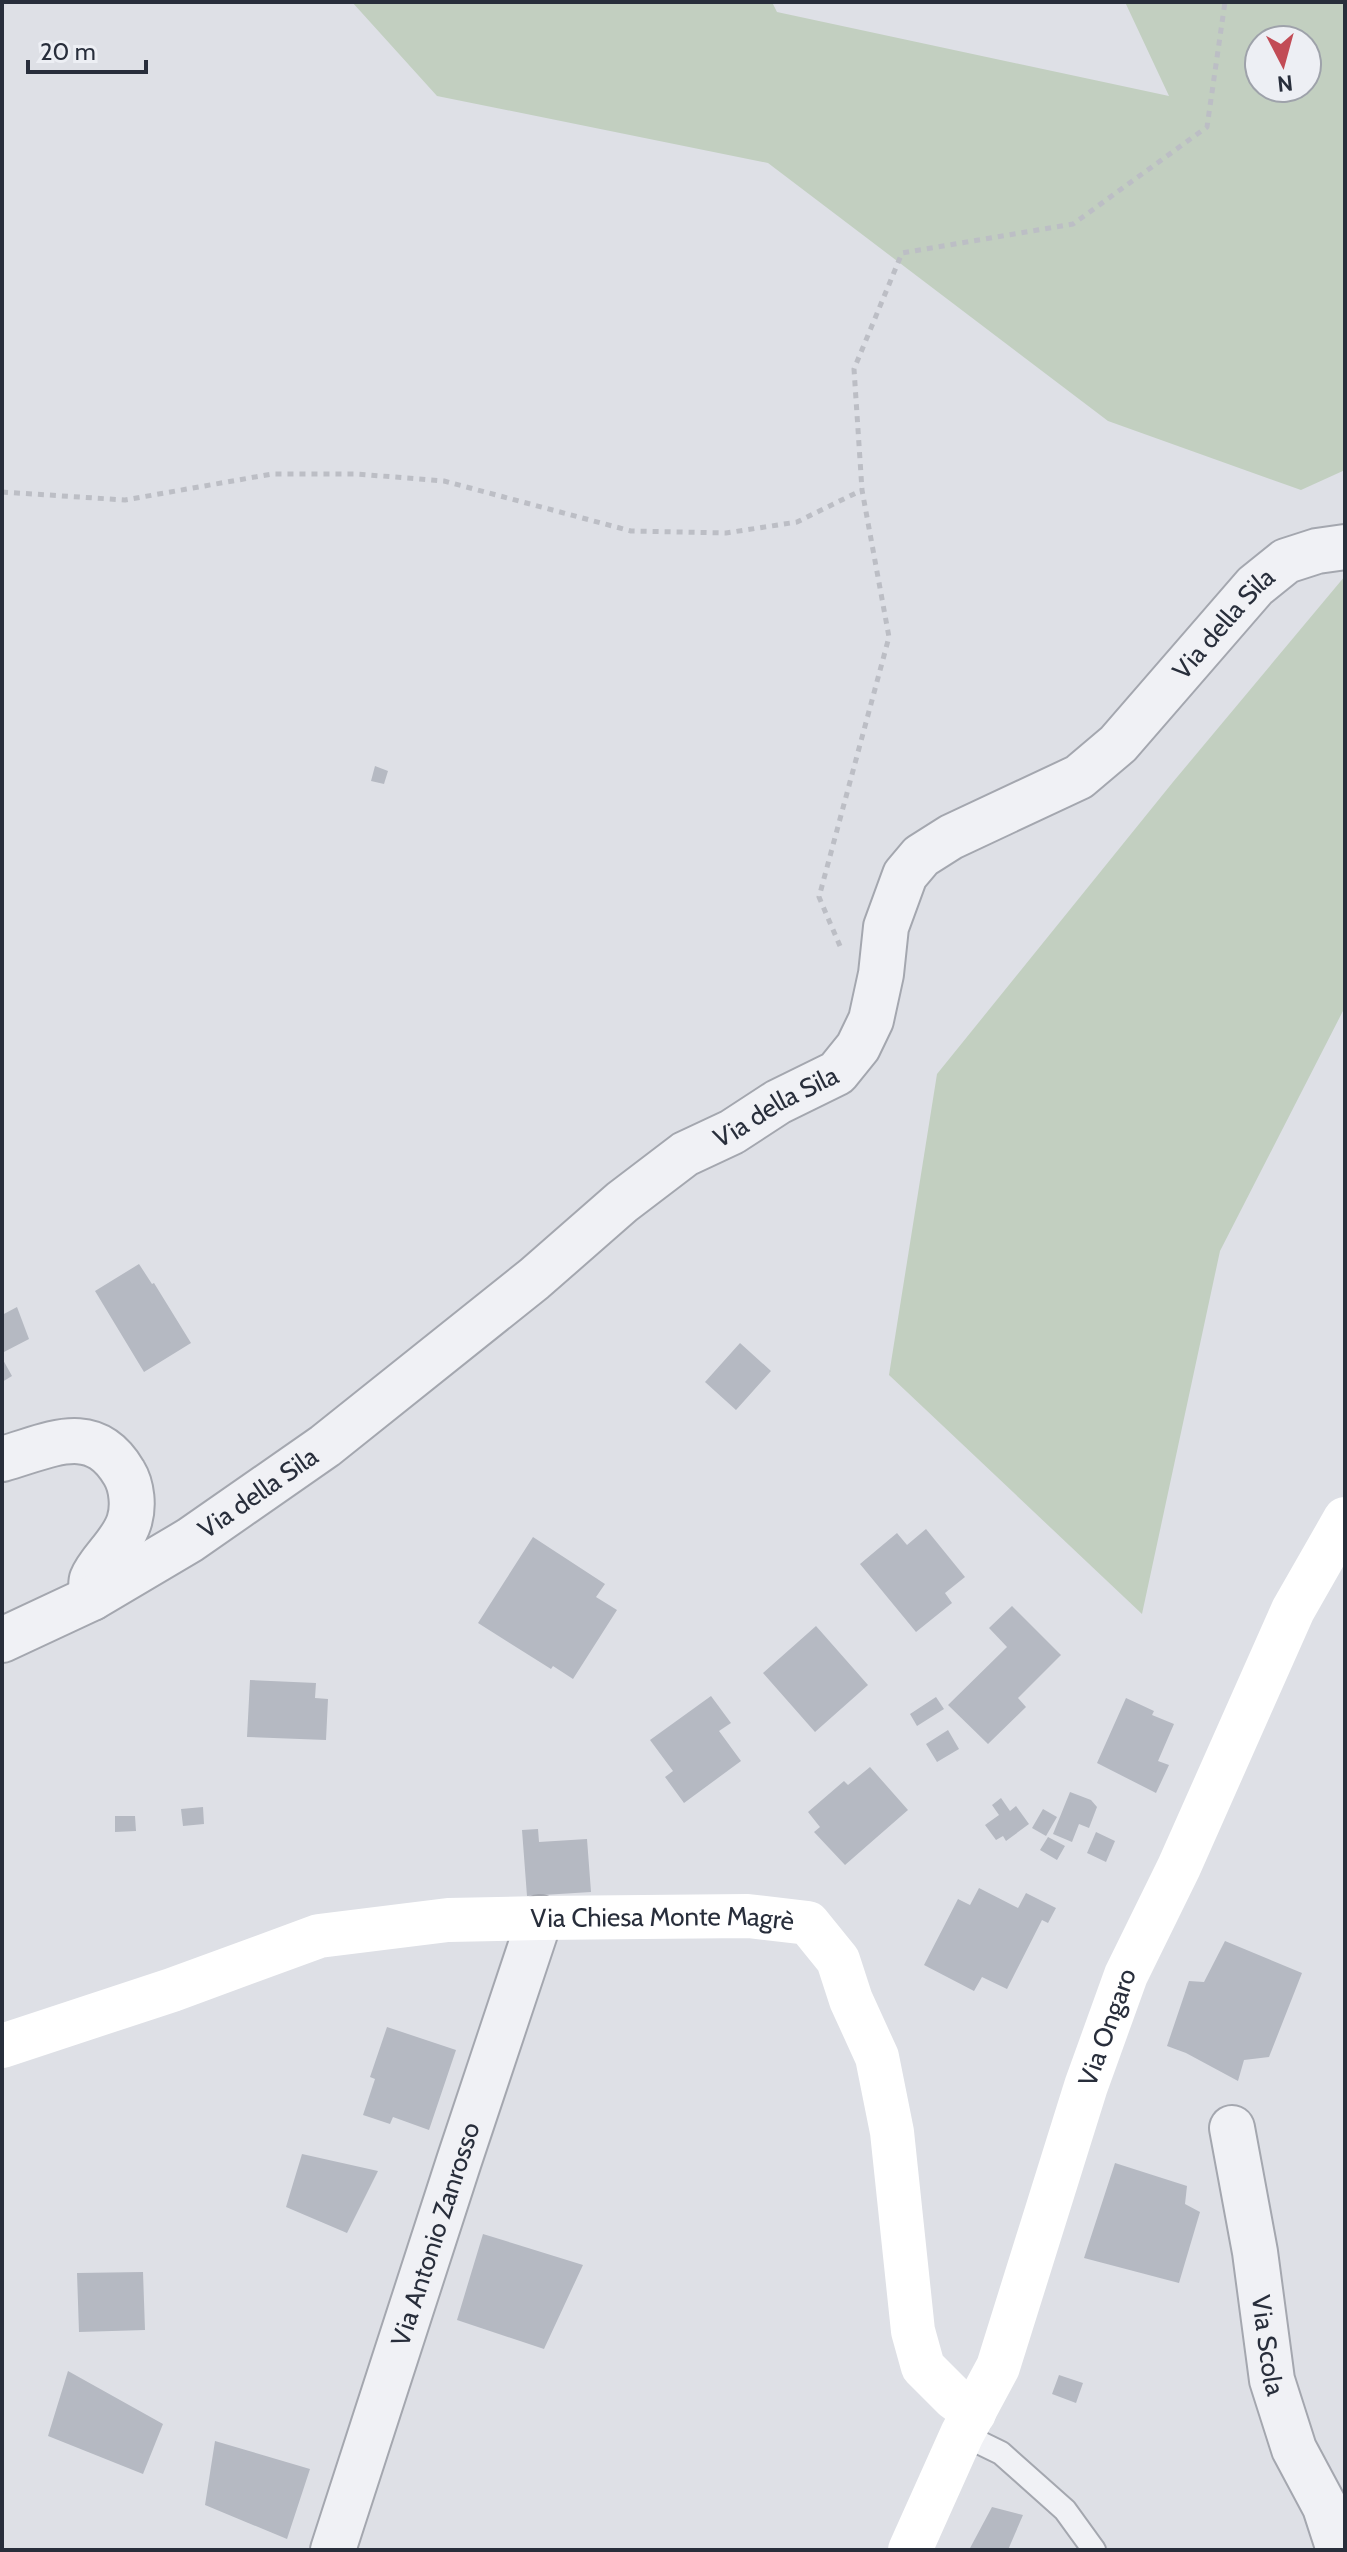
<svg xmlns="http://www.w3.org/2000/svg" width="1347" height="2552" font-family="Cabin,sans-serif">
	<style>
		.green { fill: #c2cfc0; fill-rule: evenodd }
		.building { fill: #b5b9c2 }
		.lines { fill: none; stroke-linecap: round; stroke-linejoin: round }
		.lane-casing { stroke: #a4a7af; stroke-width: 26 }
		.street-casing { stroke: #a4a7af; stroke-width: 48 }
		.path { stroke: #bcbec5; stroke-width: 5; stroke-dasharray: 6 6; stroke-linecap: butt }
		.lane { stroke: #f0f1f5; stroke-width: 22 }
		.street { stroke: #f0f1f5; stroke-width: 44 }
		.secondary { stroke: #fff; stroke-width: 44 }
		.labels { text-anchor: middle; stroke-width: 8; stroke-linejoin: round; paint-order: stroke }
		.street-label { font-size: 26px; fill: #282e3b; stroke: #edeff4 }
	</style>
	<rect width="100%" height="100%" fill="#dee0e6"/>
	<path class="green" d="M352 2H772L777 12 1169 96 1125 2H1345V470L1301 490 1108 421 768 163 437 96ZM1259 40H1307V88H1259Z
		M1345 576V1007L1220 1251 1142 1614 889 1375 937 1074 1173 782Z"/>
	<path class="building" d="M375 766 388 771 384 784 371 781Z
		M139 1264 152 1284 154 1283 191 1343 144 1372 95 1291Z
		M17 1307 29 1339 2 1353V1315Z
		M740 1343 771 1371 736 1410 705 1382Z
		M2 1358 12 1376 2 1382Z
		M926 1529 965 1577 945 1593 952 1603 916 1632 860 1564 897 1533 907 1545Z
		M533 1537 605 1584 596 1597 617 1610 573 1679 553 1666 551 1669 478 1623Z
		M1012 1606 1061 1655 1018 1698 1026 1707 988 1744 948 1705 1007 1647 989 1628Z
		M816 1626 868 1685 815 1732 763 1673Z
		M250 1680 316 1683 315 1698 328 1699 326 1740 247 1737Z
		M711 1696 731 1723 719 1731 741 1761 684 1803 665 1777 673 1771 650 1740Z
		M936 1697 944 1709 917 1726 910 1714Z
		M1126 1698 1154 1711 1152 1715 1174 1724 1158 1761 1169 1765 1156 1793 1097 1763Z
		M948 1730 959 1749 937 1762 926 1744Z
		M870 1767 908 1810 845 1865 814 1832 820 1827 808 1812 844 1781 848 1785Z
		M1070 1792 1091 1800 1097 1807 1089 1828 1079 1824 1072 1842 1053 1834Z
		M1001 1798 1010 1811 1016 1806 1029 1824 1006 1841 1003 1836 996 1840 985 1825 999 1815 992 1805Z
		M203 1807 204 1824 183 1826 181 1809Z
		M1043 1809 1057 1817 1046 1836 1032 1828Z
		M115 1816H135L136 1831 115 1832Z
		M538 1829 539 1842 587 1839 591 1892 527 1896 522 1830Z
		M1096 1832 1115 1841 1106 1862 1087 1853Z
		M1048 1837 1065 1846 1057 1860 1040 1850Z
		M979 1888 1018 1908 1026 1893 1056 1908 1048 1923 1042 1920 1007 1989 982 1977 974 1991 924 1965 958 1899 970 1905Z
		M1225 1941 1302 1973 1269 2057 1244 2060 1238 2081 1186 2053 1167 2046 1189 1981 1204 1982Z
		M387 2027 456 2050 429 2130 393 2117 390 2124 363 2115 375 2079 370 2077Z
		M302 2154 378 2171 347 2233 286 2207Z
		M1115 2163 1187 2186 1185 2204 1200 2212 1179 2283 1084 2258Z
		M483 2234 583 2265 544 2349 457 2320Z
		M143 2272 145 2330 79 2332 77 2273Z
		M68 2371 163 2424 143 2474 48 2436Z
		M1059 2375 1083 2383 1076 2403 1052 2394Z
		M215 2441 310 2469 287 2539 205 2505Z
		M992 2507 1023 2515 1008 2550H969Z"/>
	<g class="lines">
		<defs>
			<path id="lane" d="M962 2434 1001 2453 1065 2510 1094 2550"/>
			<g id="street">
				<path d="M2 1459C49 1446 93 1420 124 1473 132 1486 134 1507 129 1522 122 1544 99 1561 92 1579 90 1584 92 1592 92 1598"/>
				<path id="s1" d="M2 1640 92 1598 190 1540 325 1446 534 1279 622 1202 685 1154 732 1132 778 1102 837 1073 858 1047 871 1020 881 974 886 927 905 875 921 856 951 837 1079 777 1118 744 1255 586 1286 561 1317 551 1345 547"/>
				<path id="s2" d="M1232 2128 1255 2252 1272 2380 1294 2449 1325 2507 1339 2550"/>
				<path id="s3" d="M333 2550 459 2161 540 1918"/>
			</g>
		</defs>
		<use href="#lane" class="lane-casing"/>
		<use href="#street" class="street-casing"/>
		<path class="path" d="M2 492 125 500 272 474H357L444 481 631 531 726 533 797 522 862 490
			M840 946 819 897 889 637 862 490 854 369 902 253 1073 224 1207 127 1225 2"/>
		<use href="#lane" class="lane"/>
		<use href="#street" class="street"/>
		<g class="secondary">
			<path id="s4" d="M2 2046 172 1990 319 1936 448 1920 540 1918 748 1916 808 1923 838 1960 851 2000 877 2057 892 2132 913 2331 923 2367 954 2398 974 2413"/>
			<path id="s5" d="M910 2550 962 2434 998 2367 1086 2086 1126 1975 1179 1867 1293 1610 1345 1519"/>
		</g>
	</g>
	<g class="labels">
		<g class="street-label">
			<text dy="9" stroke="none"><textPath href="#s1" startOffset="1640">Via della Sila</textPath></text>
			<text dy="9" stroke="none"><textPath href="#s1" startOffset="944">Via della Sila</textPath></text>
			<text dy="9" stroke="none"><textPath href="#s1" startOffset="296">Via della Sila</textPath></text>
			<text dy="9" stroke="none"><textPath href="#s4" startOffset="680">Via Chiesa Monte Magrè</textPath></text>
			<text dy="9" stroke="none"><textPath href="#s5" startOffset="560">Via Ongaro</textPath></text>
			<text dy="9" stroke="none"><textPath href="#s3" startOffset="332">Via Antonio Zanrosso</textPath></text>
			<text dy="9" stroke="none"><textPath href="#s2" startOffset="220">Via Scola</textPath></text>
		</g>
	</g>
	<rect width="1347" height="2552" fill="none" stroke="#282e3b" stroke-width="8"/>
	<g transform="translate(1283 64) rotate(174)"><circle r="38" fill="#edeff4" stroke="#9ea2aa" stroke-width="2"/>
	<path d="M0-6L14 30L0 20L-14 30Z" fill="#c24c56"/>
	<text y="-12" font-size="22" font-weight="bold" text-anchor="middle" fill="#282e3b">N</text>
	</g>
	<path d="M28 60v12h118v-12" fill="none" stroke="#282e3b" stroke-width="4"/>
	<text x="40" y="60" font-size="24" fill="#282e3b" stroke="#edeff4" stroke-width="6" paint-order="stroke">20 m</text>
</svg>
